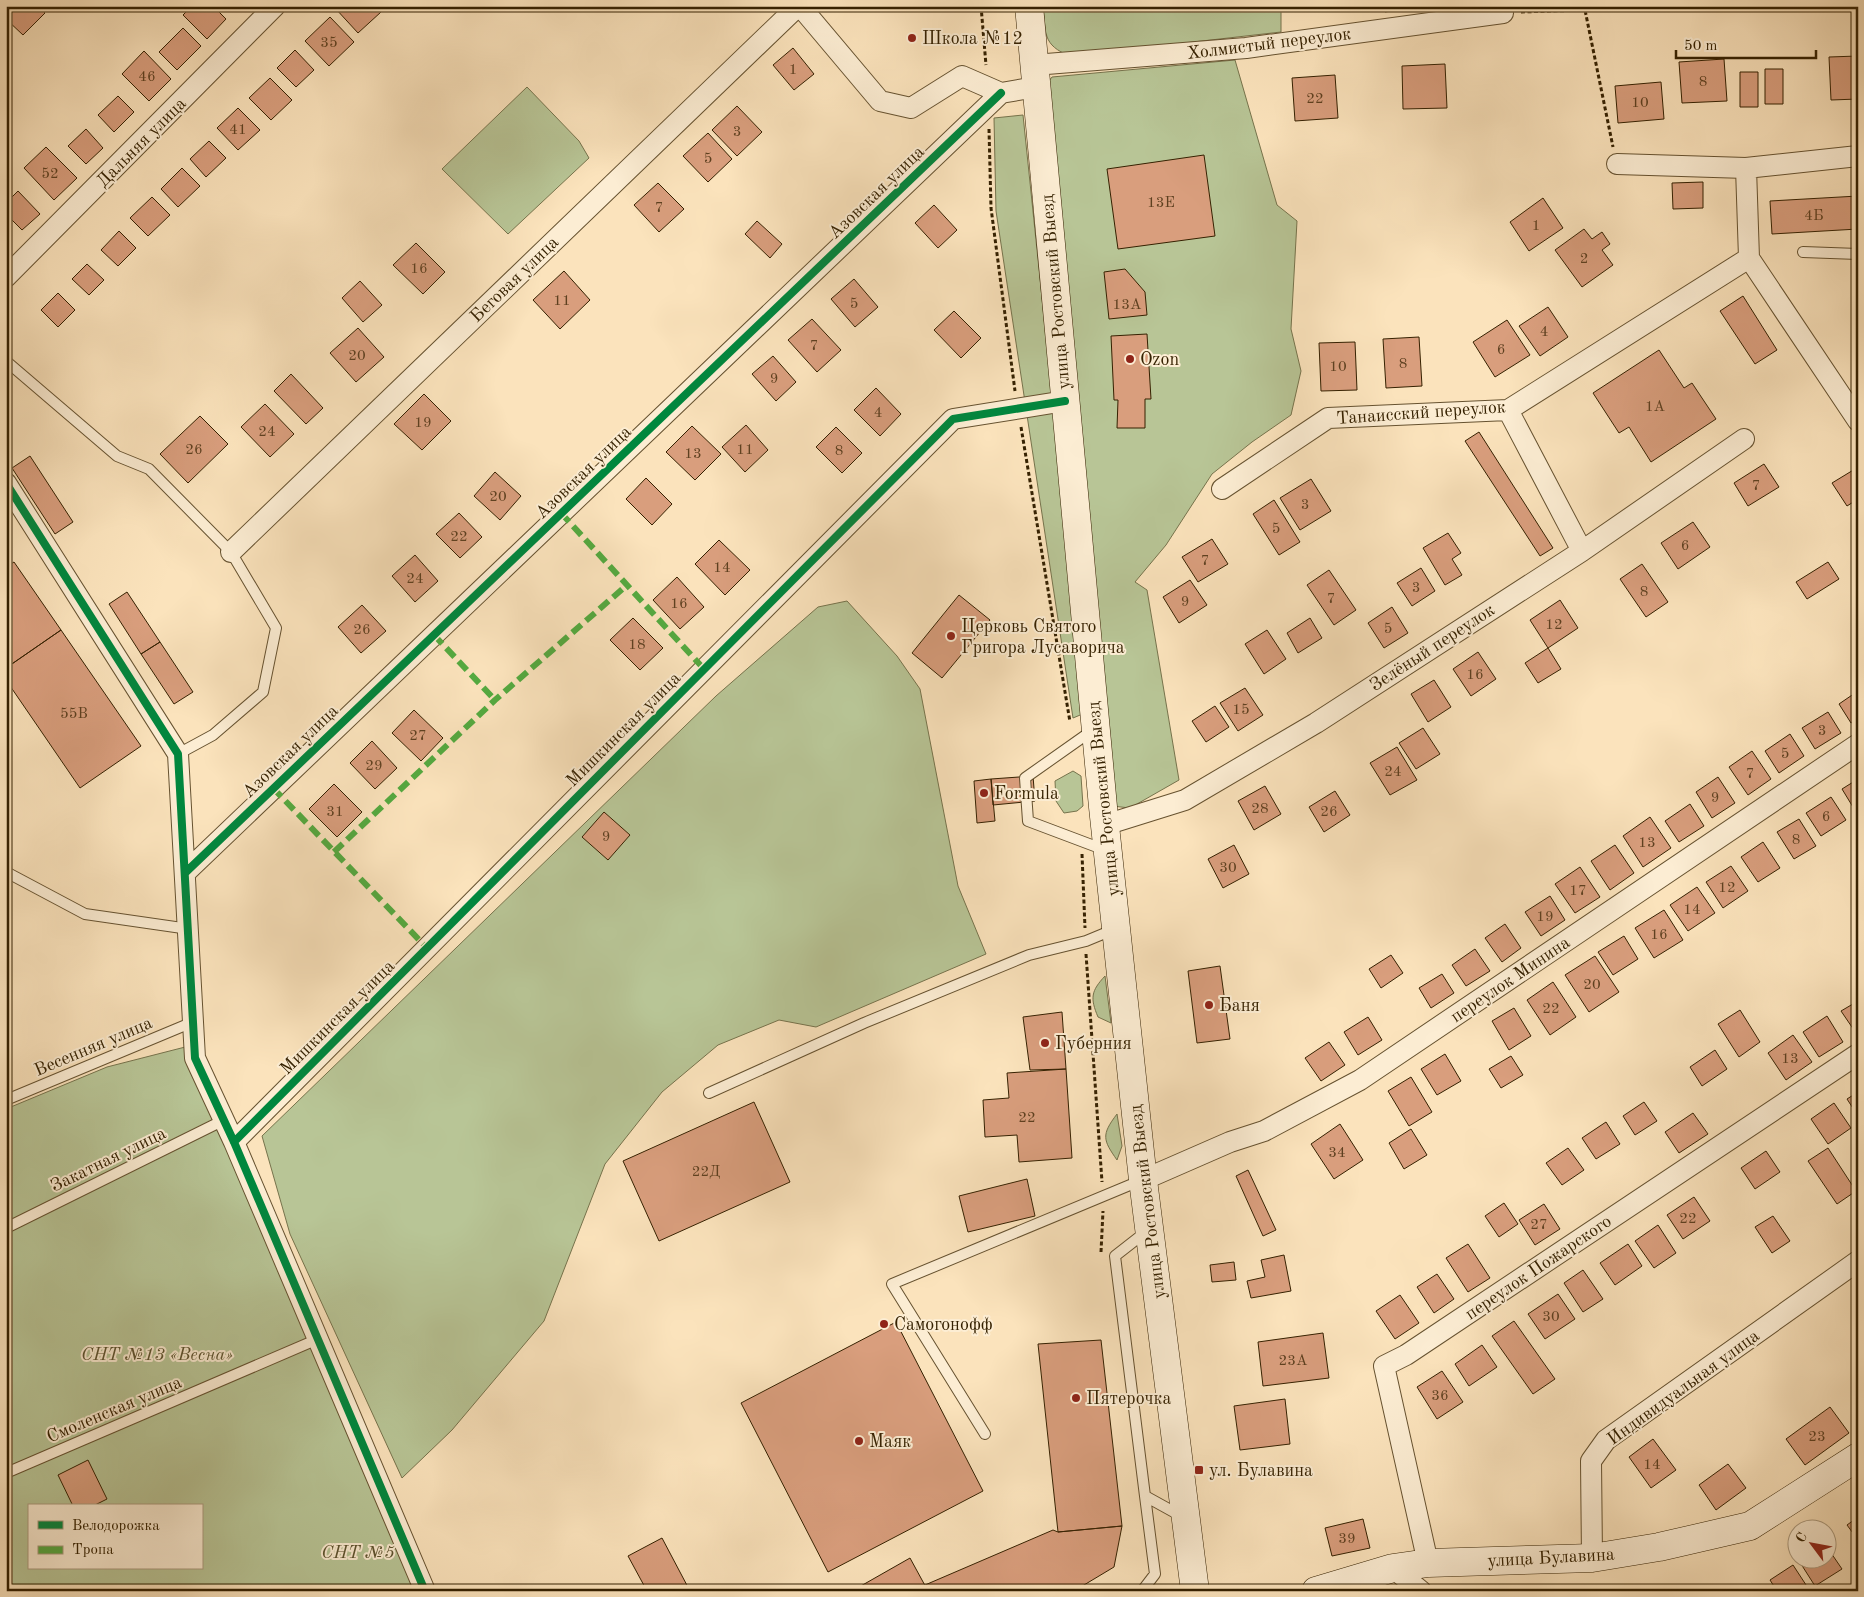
<svg xmlns="http://www.w3.org/2000/svg" width="1864" height="1597" font-family="'Old Standard TT',serif">
	<style>
		.green { fill: #b8c596; stroke: #76734c; fill-rule: evenodd }
		.building { fill: #d99e7d; stroke: #352101 }
		.lines { fill: none; stroke-linecap: round; stroke-linejoin: round }
		.lane-casing { stroke: #665230; stroke-width: 12 }
		.street-casing { stroke: #665230; stroke-width: 22 }
		.secondary-casing { stroke: #352101; stroke-width: 29 }
		.path { stroke: #352101; stroke-width: 3; stroke-dasharray: 4 2.5; stroke-linecap: butt }
		.lane { stroke: #fcedd3; stroke-width: 10 }
		.street { stroke: #fcedd3; stroke-width: 20 }
		.secondary { stroke: #fcedd3; stroke-width: 28 }
		.quiet { stroke: #54aa40; stroke-width: 6; stroke-dasharray: 12 6; stroke-linecap: butt }
		.cycleway-casing { stroke: #fcedd3; stroke-width: 11 }
		.cycleway { stroke: #00873e; stroke-width: 8 }
		.poi-dot { fill: #8f2418; stroke: #fcedd3; stroke-width: 2 }
		.labels { text-anchor: middle; stroke-width: 4; stroke-linejoin: round; paint-order: stroke }
		.number-label { font-size: 15px; fill: #5e4020 }
		.poi-label { font-size: 18px; fill: #352101; stroke: #fcedd3; text-anchor: start }
		.street-label { font-size: 18px; fill: #352101; stroke: #fcedd3 }
		.park-label { font-size: 18px; font-style: italic; fill: #5c522e; stroke: #fcedd3 }
	</style>
	<rect width="100%" height="100%" fill="#fbe3bc"/>
	<filter id="stains"><feTurbulence type="fractalNoise" baseFrequency=".004" numOctaves="4"/><feColorMatrix values="0 0 0 0 .2 0 0 0 0 .09 0 0 0 0 .02 0 0 0 .5 -.17"/></filter>
	<radialGradient id="worn" r=".72"><stop offset=".6" stop-color="#630" stop-opacity="0"/><stop offset="1" stop-color="#630" stop-opacity=".3"/></radialGradient>
	<path class="green" d="M1043 6H1281V32L1070 56C1042 45 1046 33 1043 6Z
		M1235 60 1277 205 1297 221 1291 329 1301 371 1291 415 1252 442 1212 474 1166 545 1135 582 1147 590 1179 780 1130 808 1112 806 1042 90 1052 77Z
		M527 87 579 141 589 158 508 234 442 169Z
		M1023 115 1085 713 1073 718 996 211 994 118Z
		M847 601 897 656 920 689 958 886 986 954 816 1027 779 1020 718 1045 662 1092 605 1164 544 1321 452 1430 402 1478 290 1234 262 1136 716 696 818 607Z
		M1073 771 1081 776 1083 806 1077 811 1064 813 1056 801 1055 781Z
		M1105 976 1111 1023 1098 1017C1090 998 1091 991 1105 976Z
		M193 1045 420 1591H6V1109L107 1067ZM29 1506H201V1568H29Z
		M1117 1114 1122 1146 1117 1160C1103 1140 1101 1135 1117 1114Z"/>
	<path class="building" d="M14 6H38L45 13 23 35 6 19V14Z
		M192 6H213L226 19 207 39 183 15Z
		M337 6H375L381 12 358 33 335 8Z
		M1384 6H1421L1385 12Z
		M330 17 354 42 329 66 305 41Z
		M183 28 201 46 177 70 159 52Z
		M793 48 814 74 794 90 773 65Z
		M295 50 314 70 296 87 277 68Z
		M144 51 171 79 149 101 122 74Z
		M1858 56V99L1831 100 1829 57Z
		M1724 59 1727 101 1682 103 1679 62Z
		M1445 64 1447 108 1403 109 1402 66Z
		M1765 69H1783V104H1765Z
		M1740 72H1758V107H1740Z
		M1335 75 1338 118 1295 121 1292 78Z
		M270 78 292 100 271 120 249 98Z
		M1661 82 1664 119 1618 123 1615 86Z
		M118 96 134 112 114 132 98 115Z
		M737 106 762 132 737 156 712 130Z
		M238 108 260 130 238 150 217 128Z
		M86 129 103 148 86 164 68 146Z
		M708 133 732 159 708 182 683 156Z
		M209 141 226 158 206 177 190 159Z
		M46 147 77 178 54 200 24 168Z
		M1204 155 1215 236 1118 249 1107 169Z
		M182 168 200 186 178 207 161 189Z
		M1703 182V208L1673 209 1672 183Z
		M658 183 684 209 659 232 634 205Z
		M18 191 40 214 22 230 6 214V203Z
		M1858 196V229L1772 234 1770 201Z
		M152 197 170 215 148 236 130 218Z
		M1543 198 1563 228 1529 251 1510 222Z
		M934 205 957 230 938 248 915 223Z
		M757 221 782 244 770 258 745 234Z
		M1584 229 1592 239 1602 232 1610 244 1602 250 1613 265 1582 287 1555 250Z
		M119 231 136 248 118 266 101 250Z
		M416 243 445 272 423 294 393 265Z
		M87 264 104 280 89 295 72 279Z
		M1125 269 1145 292 1147 315 1109 319 1104 272Z
		M564 271 590 300 560 329 533 300Z
		M854 279 878 307 855 327 831 299Z
		M360 281 382 305 363 322 342 298Z
		M58 293 75 310 58 327 41 310Z
		M1743 296 1777 350 1755 364 1720 311Z
		M1548 307 1568 337 1540 356 1519 326Z
		M954 311 981 338 961 358 934 330Z
		M812 319 841 350 817 372 788 340Z
		M1507 320 1530 355 1495 377 1473 342Z
		M358 328 384 357 356 382 330 353Z
		M1147 334 1151 399H1145V428H1117L1118 400H1114L1111 336Z
		M1419 337 1422 386 1386 388 1383 339Z
		M1355 342 1357 390 1321 391 1319 343Z
		M1659 350 1684 388 1692 383 1716 419 1651 462 1629 427 1619 433 1593 393Z
		M773 356 796 382 776 401 752 374Z
		M291 374 323 408 306 424 274 391Z
		M876 388 901 414 880 436 854 410Z
		M424 394 451 421 422 450 394 424Z
		M265 404 294 434 270 457 241 427Z
		M200 416 228 444 188 483 160 454Z
		M746 425 768 450 745 472 722 447Z
		M692 426 721 454 695 480 666 452Z
		M836 427 862 453 842 473 816 447Z
		M1479 432 1553 548 1540 556 1465 441Z
		M30 456 73 522 55 534 12 468Z
		M1764 464 1779 487 1748 506 1734 483Z
		M1855 469 1858 473V499L1847 506 1832 483Z
		M495 472 521 496 500 520 474 496Z
		M646 478 672 504 652 525 626 499Z
		M1311 479 1331 511 1300 530 1280 498Z
		M1274 500 1300 542 1279 555 1253 514Z
		M459 513 482 537 460 558 436 534Z
		M1693 522 1710 547 1678 569 1661 543Z
		M1448 533 1461 553 1452 559 1462 575 1445 585 1423 548Z
		M1212 539 1228 564 1198 582 1182 557Z
		M719 540 750 570 725 595 695 564Z
		M415 555 438 581 415 602 392 576Z
		M14 562 61 630 6 668V567Z
		M1828 562 1839 579 1807 599 1796 582Z
		M1642 564 1668 602 1646 617 1620 579Z
		M1421 568 1435 591 1412 606 1397 583Z
		M1329 570 1356 610 1334 625 1307 585Z
		M677 577 704 607 680 629 653 600Z
		M1190 580 1207 605 1179 623 1163 597Z
		M127 592 160 642 141 654 109 604Z
		M959 595 990 620 942 678 912 653Z
		M1560 600 1578 628 1548 648 1530 620Z
		M362 605 386 631 361 653 338 627Z
		M1392 607 1408 633 1384 648 1368 623Z
		M633 618 663 648 640 670 610 640Z
		M1310 618 1322 638 1298 653 1287 633Z
		M61 630 141 746 80 788 6 680V668Z
		M1267 630 1286 659 1264 674 1245 644Z
		M160 642 193 692 174 704 141 654Z
		M1548 648 1561 669 1538 683 1525 663Z
		M1478 652 1496 679 1471 696 1453 669Z
		M1434 680 1451 707 1428 722 1411 694Z
		M1245 688 1263 715 1238 731 1220 703Z
		M1858 691V719L1851 723 1839 704Z
		M1215 706 1229 727 1206 742 1192 721Z
		M414 710 443 738 421 761 392 733Z
		M1828 712 1841 733 1815 749 1802 728Z
		M1423 728 1440 754 1416 769 1399 743Z
		M1790 734 1804 756 1779 773 1765 751Z
		M372 741 397 768 375 789 350 763Z
		M1397 747 1417 780 1390 795 1370 763Z
		M1752 751 1771 779 1748 795 1729 767Z
		M1033 776 1035 801 993 805 991 779Z
		M1718 777 1735 803 1712 818 1696 792Z
		M991 779 995 821 977 823 974 781Z
		M1858 779V811L1856 812 1842 789Z
		M334 784 362 812 337 837 309 809Z
		M1265 786 1281 814 1254 830 1238 801Z
		M1335 791 1350 815 1324 832 1309 807Z
		M1831 797 1846 820 1821 836 1806 813Z
		M1690 804 1704 826 1679 842 1665 821Z
		M604 812 630 835 608 860 582 837Z
		M1650 817 1671 848 1643 867 1623 836Z
		M1799 819 1816 846 1794 859 1777 832Z
		M1763 842 1780 868 1758 882 1741 857Z
		M1234 845 1249 874 1223 888 1208 859Z
		M1615 845 1634 873 1610 890 1591 861Z
		M1731 866 1748 891 1723 908 1706 882Z
		M1580 867 1600 897 1575 913 1555 884Z
		M1697 887 1715 913 1688 931 1670 905Z
		M1550 896 1565 920 1541 936 1525 912Z
		M1664 910 1683 940 1654 958 1635 928Z
		M1505 924 1521 948 1502 962 1485 938Z
		M1624 936 1638 959 1613 975 1598 952Z
		M1475 949 1490 971 1466 986 1452 965Z
		M1391 955 1403 973 1381 988 1369 969Z
		M1595 956 1619 992 1589 1012 1565 975Z
		M1220 966 1230 1039 1197 1043 1188 971Z
		M1442 974 1454 993 1431 1008 1419 988Z
		M1553 982 1576 1017 1550 1035 1527 1000Z
		M1858 1001V1032L1856 1033 1841 1011Z
		M1514 1008 1531 1036 1509 1050 1492 1021Z
		M1740 1010 1760 1042 1739 1057 1718 1024Z
		M1062 1012 1066 1069 1030 1070 1023 1017Z
		M1827 1016 1843 1042 1819 1057 1803 1032Z
		M1368 1017 1382 1040 1358 1055 1344 1032Z
		M1793 1035 1812 1062 1786 1080 1768 1053Z
		M1329 1042 1345 1065 1321 1081 1305 1058Z
		M1715 1050 1727 1069 1702 1086 1690 1067Z
		M1445 1054 1461 1081 1437 1095 1421 1069Z
		M1511 1056 1523 1075 1501 1088 1489 1069Z
		M1066 1069 1072 1158 1019 1162 1017 1135 985 1137 983 1100 1009 1098 1007 1073Z
		M1411 1077 1432 1112 1409 1126 1388 1091Z
		M1858 1092V1116L1847 1099Z
		M754 1102 790 1182 659 1241 623 1161Z
		M1644 1102 1657 1121 1635 1135 1623 1116Z
		M1834 1103 1851 1128 1828 1144 1811 1119Z
		M1693 1113 1708 1134 1679 1153 1665 1132Z
		M1606 1122 1620 1144 1596 1159 1582 1138Z
		M1340 1124 1363 1160 1334 1179 1311 1144Z
		M1411 1129 1427 1155 1404 1169 1389 1143Z
		M1568 1148 1584 1170 1562 1185 1546 1163Z
		M1828 1148 1856 1191 1837 1204 1808 1161Z
		M1766 1151 1780 1172 1755 1189 1741 1168Z
		M1248 1170 1276 1230 1263 1236 1236 1176Z
		M1027 1179 1035 1216 968 1232 959 1196Z
		M1694 1197 1710 1221 1683 1239 1667 1215Z
		M1504 1203 1518 1224 1499 1237 1485 1216Z
		M1544 1204 1560 1229 1535 1245 1519 1220Z
		M1773 1216 1790 1241 1772 1253 1755 1227Z
		M1658 1225 1676 1253 1654 1268 1635 1241Z
		M1468 1244 1490 1278 1468 1292 1446 1258Z
		M1628 1244 1642 1266 1615 1285 1600 1263Z
		M1284 1255 1291 1291 1251 1298 1247 1281 1265 1277 1261 1260Z
		M1234 1262 1236 1280 1212 1282 1210 1265Z
		M1583 1270 1603 1299 1583 1312 1564 1283Z
		M1437 1274 1454 1299 1434 1313 1417 1287Z
		M1558 1294 1575 1319 1545 1339 1528 1314Z
		M1400 1295 1419 1323 1395 1339 1376 1311Z
		M1514 1321 1555 1379 1533 1394 1492 1336Z
		M896 1322 983 1491 828 1572 741 1403Z
		M1323 1333 1329 1378 1263 1386 1258 1342Z
		M1101 1340 1122 1526 1058 1532 1038 1344Z
		M1482 1345 1497 1367 1469 1386 1455 1364Z
		M1442 1371 1463 1402 1437 1419 1417 1387Z
		M1285 1399 1290 1444 1240 1450 1234 1406Z
		M1830 1407 1849 1433 1805 1465 1786 1439Z
		M1653 1439 1676 1470 1651 1488 1629 1457Z
		M88 1460 107 1499 93 1506H73L58 1475Z
		M1728 1464 1746 1488 1716 1510 1699 1485Z
		M1858 1517V1540L1847 1525Z
		M1363 1519 1370 1548 1332 1556 1325 1528Z
		M1122 1526 1114 1567 1074 1591H928L925 1585 1053 1530 1058 1532Z
		M662 1538 690 1591H647L628 1556Z
		M1827 1547 1842 1569 1815 1586 1801 1564 1808 1560H1826Z
		M910 1558 928 1591H852Z
		M1793 1565 1810 1591H1777L1770 1580Z"/>
	<g class="lines">
		<defs>
			<path id="lane" d="M1803 252 1858 254
				M6 361 117 456 149 469 231 552 276 628 263 692 213 735 178 754
				M1093 730 1025 778 1028 821 1105 850
				M6 872 85 914 189 929
				M709 1093 864 1023 1029 955 1086 941 1115 929
				M6 1100 193 1022
				M6 1228 224 1120
				M1147 1231 1115 1256 1145 1496 1183 1517
				M985 1434 892 1284 1142 1180
				M6 1473 318 1339
				M1142 1591 1155 1574 1145 1496"/>
			<path id="street" d="M800 6 880 101 911 108 962 76 1001 93 1036 87
				M1034 65 1246 48 1503 13
				M1617 164 1746 168 1858 156
				M1746 168 1749 258
				M1749 258 1858 421
				M6 277 275 6
				M1508 410 1582 551
				M6 483 178 754 195 1058 234 1142 425 1591
				M1222 489 1328 418 1508 410 1749 258
				M231 552 798 6
				M1105 825 1185 800 1316 723 1582 551 1744 439
				M186 872 1001 93
				M234 1142 953 419 1065 401
				M1143 1180 1230 1142 1264 1131 1360 1080 1858 744
				M1592 1558 1591 1461 1606 1440 1858 1261
				M1428 1563 1384 1366 1406 1355 1858 1054
				M1393 1568 1421 1591"/>
			<path id="secondary" d="M1029 6 1103 807 1143 1180 1195 1591
				M1316 1591 1393 1568 1428 1563 1592 1558 1659 1547 1750 1526 1858 1457"/>
		</defs>
		<use href="#lane" class="lane-casing"/>
		<use href="#street" class="street-casing"/>
		<use href="#secondary" class="secondary-casing"/>
		<path class="path" d="M981 6 986 65
			M1521 12 1585 10 1613 147
			M989 129 991 208 1015 391
			M1021 427 1070 722
			M1082 854 1085 928
			M1086 954 1102 1182
			M1101 1252 1103 1211"/>
		<use href="#lane" class="lane"/>
		<use href="#street" class="street"/>
		<use href="#secondary" class="secondary"/>
		<path class="quiet" d="M561 513 704 669
			M434 635 495 700
			M273 788 427 948
			M334 852 495 700 627 585"/>
		<defs>
			<path id="cycleway" d="M6 483 178 754 195 1058 234 1142 425 1591
				M186 872 1001 93
				M234 1142 953 419 1065 401"/>
		</defs>
		<use href="#cycleway" class="cycleway-casing"/>
		<use href="#cycleway" class="cycleway"/>
	</g>
	<g class="poi-dot">
		<circle cx="912" cy="38" r="5"/>
		<circle cx="1130" cy="359" r="5"/>
		<circle cx="951" cy="636" r="5"/>
		<circle cx="984" cy="793" r="5"/>
		<circle cx="1209" cy="1005" r="5"/>
		<circle cx="1045" cy="1043" r="5"/>
		<circle cx="884" cy="1324" r="5"/>
		<circle cx="1076" cy="1398" r="5"/>
		<circle cx="859" cy="1441" r="5"/>
		<rect x="1194" y="1465" width="10" height="10" rx="2.5"/>
	</g>
	<g class="labels">
		<g class="number-label">
			<text x="329" y="47">35</text>
			<text x="793" y="74">1</text>
			<text x="147" y="81">46</text>
			<text x="1703" y="86">8</text>
			<text x="1315" y="103">22</text>
			<text x="1640" y="107">10</text>
			<text x="238" y="134">41</text>
			<text x="737" y="136">3</text>
			<text x="708" y="163">5</text>
			<text x="50" y="178">52</text>
			<text x="1161" y="207">13Е</text>
			<text x="659" y="212">7</text>
			<text x="1814" y="220">4Б</text>
			<text x="1536" y="230">1</text>
			<text x="1584" y="263">2</text>
			<text x="419" y="273">16</text>
			<text x="562" y="305">11</text>
			<text x="854" y="308">5</text>
			<text x="1127" y="309">13А</text>
			<text x="1544" y="336">4</text>
			<text x="814" y="350">7</text>
			<text x="1501" y="354">6</text>
			<text x="357" y="360">20</text>
			<text x="1403" y="368">8</text>
			<text x="1338" y="371">10</text>
			<text x="774" y="383">9</text>
			<text x="1655" y="411">1А</text>
			<text x="878" y="417">4</text>
			<text x="423" y="427">19</text>
			<text x="267" y="436">24</text>
			<text x="194" y="454">26</text>
			<text x="745" y="454">11</text>
			<text x="839" y="455">8</text>
			<text x="693" y="458">13</text>
			<text x="1756" y="490">7</text>
			<text x="498" y="501">20</text>
			<text x="1305" y="509">3</text>
			<text x="1276" y="533">5</text>
			<text x="459" y="541">22</text>
			<text x="1685" y="550">6</text>
			<text x="1205" y="565">7</text>
			<text x="722" y="572">14</text>
			<text x="415" y="583">24</text>
			<text x="1416" y="592">3</text>
			<text x="1644" y="596">8</text>
			<text x="1331" y="603">7</text>
			<text x="1185" y="606">9</text>
			<text x="679" y="608">16</text>
			<text x="1554" y="629">12</text>
			<text x="1388" y="633">5</text>
			<text x="362" y="634">26</text>
			<text x="637" y="649">18</text>
			<text x="1475" y="679">16</text>
			<text x="1241" y="714">15</text>
			<text x="74" y="718">55В</text>
			<text x="1822" y="735">3</text>
			<text x="418" y="740">27</text>
			<text x="1785" y="758">5</text>
			<text x="374" y="770">29</text>
			<text x="1393" y="776">24</text>
			<text x="1750" y="778">7</text>
			<text x="1715" y="802">9</text>
			<text x="1260" y="813">28</text>
			<text x="335" y="816">31</text>
			<text x="1329" y="816">26</text>
			<text x="1826" y="821">6</text>
			<text x="606" y="841">9</text>
			<text x="1796" y="844">8</text>
			<text x="1647" y="847">13</text>
			<text x="1228" y="872">30</text>
			<text x="1727" y="892">12</text>
			<text x="1578" y="895">17</text>
			<text x="1692" y="914">14</text>
			<text x="1545" y="921">19</text>
			<text x="1659" y="939">16</text>
			<text x="1592" y="989">20</text>
			<text x="1551" y="1013">22</text>
			<text x="1790" y="1063">13</text>
			<text x="1027" y="1122">22</text>
			<text x="1337" y="1157">34</text>
			<text x="706" y="1176">22Д</text>
			<text x="1688" y="1223">22</text>
			<text x="1539" y="1229">27</text>
			<text x="1551" y="1321">30</text>
			<text x="1293" y="1365">23А</text>
			<text x="1440" y="1400">36</text>
			<text x="1817" y="1441">23</text>
			<text x="1652" y="1469">14</text>
			<text x="1347" y="1543">39</text>
		</g>
		<g class="poi-label">
			<text x="922" y="44">Школа №12</text>
			<text x="1140" y="365">Ozon</text>
			<text x="961" y="632">Церковь Святого<tspan x="961" dy="21">Григора Лусаворича</tspan></text>
			<text x="994" y="799">Formula</text>
			<text x="1219" y="1011">Баня</text>
			<text x="1055" y="1049">Губерния</text>
			<text x="894" y="1330">Самогонофф</text>
			<text x="1086" y="1404">Пятерочка</text>
			<text x="869" y="1447">Маяк</text>
			<text x="1209" y="1476">ул. Булавина</text>
		</g>
		<g class="street-label">
			<text transform="translate(1269 43) rotate(-7)" y="6">Холмистый переулок</text>
			<text transform="translate(141 142) rotate(-45)" y="6">Дальняя улица</text>
			<text transform="translate(876 192) rotate(-44)" y="6">Азовская улица</text>
			<text transform="translate(514 279) rotate(-44)" y="6">Беговая улица</text>
			<text transform="translate(1055 292) rotate(-95)" y="6">улица Ростовский Выезд</text>
			<text transform="translate(1421 412) rotate(-4)" y="6">Танаисский переулок</text>
			<text transform="translate(583 472) rotate(-44)" y="6">Азовская улица</text>
			<text transform="translate(1432 647) rotate(-33)" y="6">Зелёный переулок</text>
			<text transform="translate(623 729) rotate(-45)" y="6">Мишкинская улица</text>
			<text transform="translate(290 751) rotate(-44)" y="6">Азовская улица</text>
			<text transform="translate(1103 799) rotate(-96)" y="6">улица Ростовский Выезд</text>
			<text transform="translate(1510 979) rotate(-34)" y="6">переулок Минина</text>
			<text transform="translate(337 1017) rotate(-45)" y="6">Мишкинская улица</text>
			<text transform="translate(93 1046) rotate(-23)" y="6">Весенняя улица</text>
			<text transform="translate(108 1159) rotate(-26)" y="6">Закатная улица</text>
			<text transform="translate(1147 1202) rotate(-97)" y="6">улица Ростовский Выезд</text>
			<text transform="translate(1538 1267) rotate(-34)" y="6">переулок Пожарского</text>
			<text transform="translate(1683 1387) rotate(-36)" y="6">Индивидуальная улица</text>
			<text transform="translate(114 1409) rotate(-23)" y="6">Смоленская улица</text>
			<text transform="translate(1551 1557) rotate(-3)" y="6">улица Булавина</text>
		</g>
		<g class="park-label">
			<text x="157" y="1360">СНТ №13 «Весна»</text>
			<text x="358" y="1558">СНТ №5</text>
		</g>
	</g>
	<rect width="1864" height="1597" fill="none" stroke="#fbe3bc" stroke-width="25"/>
	<rect x="8" y="8" width="1849" height="1582" fill="none" stroke="#352101" stroke-width="2.5"/>
	<rect x="12" y="12" width="1839" height="1572" fill="none" stroke="#352101"/>
	<rect x="28" y="1504" width="175" height="65" fill="#fcedd3" stroke="#ac9b7f"/>
	<rect x="38" y="1521" width="25" height="8" fill="#00873e" stroke="#ac9b7f"/>
	<text x="72" y="1530" font-size="15" fill="#352101">Велодорожка</text>
	<rect x="38" y="1546" width="25" height="8" fill="#54aa40" stroke="#ac9b7f"/>
	<text x="72" y="1554" font-size="15" fill="#352101">Тропа</text>
	<g transform="translate(1812 1544) rotate(302)"><circle r="24" fill="#fcedd3" stroke="#ac9b7f"/>
	<path d="M0-4L9 19L0 12L-9 19Z" fill="#8f2418"/>
	<text y="-8" font-size="14" font-weight="bold" text-anchor="middle" fill="#352101">С</text>
	</g>
	<path d="M1676 50v8h140v-8" fill="none" stroke="#352101" stroke-width="2.5"/>
	<text x="1684" y="50" font-size="15" fill="#352101" stroke="#fcedd3" stroke-width="4" paint-order="stroke">50 m</text>
	<rect width="100%" height="100%" filter="url(#stains)"/>
	<rect width="100%" height="100%" fill="url(#worn)"/>
</svg>
